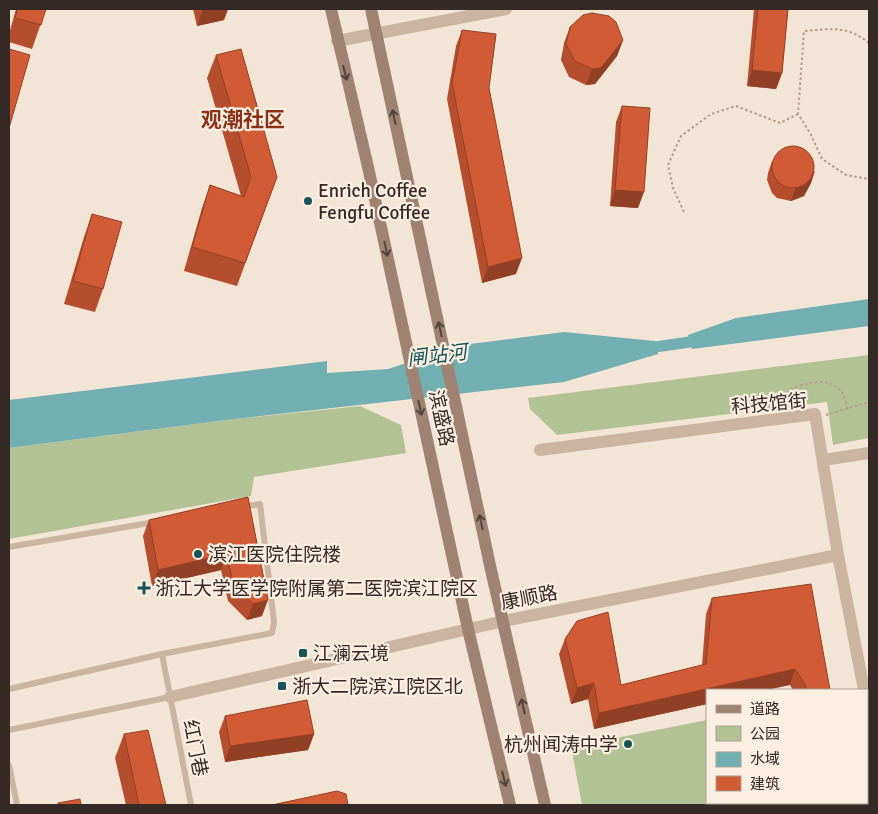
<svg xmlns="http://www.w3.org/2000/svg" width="878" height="814" font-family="Signika,'Noto Sans SC',sans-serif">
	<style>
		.green { fill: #b3c294 }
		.water { fill: #72afb2 }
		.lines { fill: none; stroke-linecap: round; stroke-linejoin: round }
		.canal { stroke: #72afb2; stroke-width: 11 }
		.path { stroke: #b79e8b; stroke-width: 2; stroke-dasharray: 2.5 2.5; stroke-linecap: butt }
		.lane { stroke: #cbb4a0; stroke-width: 6 }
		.street { stroke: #cbb4a0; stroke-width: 12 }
		.secondary { stroke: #9f8272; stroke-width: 12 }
		.wall { fill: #b44e2e }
		.shaded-wall { fill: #924025 }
		.building { fill: #d15b35; stroke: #924025 }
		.oneway { stroke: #54443b }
		.poi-dot { fill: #175459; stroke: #faefe1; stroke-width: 2 }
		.labels { text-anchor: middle; stroke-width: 4.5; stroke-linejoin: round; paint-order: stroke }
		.poi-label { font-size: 19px; fill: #342924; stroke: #faefe1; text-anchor: start }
		.street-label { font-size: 19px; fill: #342924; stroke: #faefe1 }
		.water-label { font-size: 20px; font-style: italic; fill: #175459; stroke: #faefe1 }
		.quarter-label { font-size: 21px; font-weight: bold; fill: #8a3217; stroke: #faefe1 }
	</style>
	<rect width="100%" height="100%" fill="#f3e5d5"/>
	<path class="green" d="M869 355V438L833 445 827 402 557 435 530 409 528 398Z
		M360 406 401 425 406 453 254 477 251 496 9 539V448L234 419Z
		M707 720V803H812V805H582L571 747Z"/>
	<path class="water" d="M869 299V326L692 349 688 335 736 318Z
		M564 332 655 341 658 354 564 382 234 419 9 448V400L327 361V373L388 369 462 345Z"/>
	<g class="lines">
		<path class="canal" d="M641 349 704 340"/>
		<path class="path" d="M869 43C847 25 831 29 804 31L798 114 810 133 822 159 846 175 869 179
			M684 212 673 188 668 165 681 136 711 114 736 106 780 123 798 114
			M781 406 790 389C805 384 827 376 840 390 844 394 846 403 848 409
			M826 415 869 402"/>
		<path class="lane" d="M9 547 155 522
			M9 689 162 654
			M9 730 170 697
			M9 765 17 805
			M191 805 162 654 272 633 274 622 260 504 242 507"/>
		<path class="street" d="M337 41 506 9
			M540 450 815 414 838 555 864 690
			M823 460 869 453
			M170 697 504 621 838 555
			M867 705 869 718"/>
		<path class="secondary" d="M331 9 368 167 468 629 510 805
			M371 9 491 570 545 805"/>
	</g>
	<path class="wall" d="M16 9H46L32 49 9 42V34Z
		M193 9H228L224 20 197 26Z
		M754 9H788L782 73 776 89 747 86Z
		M570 27 623 40 617 56 595 84 586 85 569 77 561 60 564 43Z
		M462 30 489 88 516 274 482 283 447 99 456 46Z
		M216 55 277 177 237 286 184 271 202 208 210 185 241 196 207 78Z
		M622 106 638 208 610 206 616 122Z
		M772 161 811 183 804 196 791 201 777 198 772 193 767 180 768 173Z
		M92 214 103 289 95 312 64 304 84 237Z
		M248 497 262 616 247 620 228 601 221 570 152 586 143 536 149 520Z
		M712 598 830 690H793L790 685 707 690V704L594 729 588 699 571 704 559 654 565 639 621 685 702 665 706 614Z
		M225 716 314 734 308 750 225 762 219 732Z
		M124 734 166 805H126L115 758Z"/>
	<path class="shaded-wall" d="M203 9H228L224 20 197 26Z
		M623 40 617 56 595 84 586 85 592 69Z
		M752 70 782 73 776 89 747 86Z
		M815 171 811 183 804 196 791 201 795 189Z
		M615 190 644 192 638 208 610 206Z
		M522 258 516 274 482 283 488 267Z
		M226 554 221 570 152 586 158 570Z
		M268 600 262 616 247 620 253 604Z
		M795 669 790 685 767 690H707V704L594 729 599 713Z
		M594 683 588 699 571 704 577 688Z
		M314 734 308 750 225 762 230 746Z"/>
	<path class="building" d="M18 9H46L41 25 15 18Z
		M758 9H788L782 73 752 70Z
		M592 13 609 16 616 22 623 40 601 68 592 69 575 61 566 44 570 27 583 15Z
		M462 30 496 34 489 88 522 258 488 267 452 83Z
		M9 49 30 55 9 128Z
		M241 49 277 177 245 263 192 247 210 185 244 197 251 177 216 55Z
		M622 106 650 108 644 192 615 190Z
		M772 167a21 21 0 1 1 42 0a21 21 0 1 1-42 0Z
		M92 214 122 222 103 289 73 281Z
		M248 497 268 600 253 604 234 585 226 554 158 570 149 520Z
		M811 584 830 690H806V686L795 669 599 713 594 683 577 688 565 639 577 621 608 612 621 685 706 664 712 598Z
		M307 700 314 734 230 746 225 716Z
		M148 730 166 805H139L124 734Z
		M337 791 346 794 348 805H272Z
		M80 799 81 805H58V803Z"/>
	<defs><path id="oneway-shaft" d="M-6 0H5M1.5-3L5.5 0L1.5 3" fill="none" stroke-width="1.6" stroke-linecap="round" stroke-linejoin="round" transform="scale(1.25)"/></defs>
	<g class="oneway">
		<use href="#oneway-shaft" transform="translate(345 73) rotate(76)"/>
		<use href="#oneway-shaft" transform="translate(394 117) rotate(-102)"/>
		<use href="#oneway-shaft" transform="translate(386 249) rotate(78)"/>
		<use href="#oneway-shaft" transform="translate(440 329) rotate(-102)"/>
		<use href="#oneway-shaft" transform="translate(420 408) rotate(78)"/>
		<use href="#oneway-shaft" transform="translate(481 522) rotate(-102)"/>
		<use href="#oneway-shaft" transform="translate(523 706) rotate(-103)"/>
		<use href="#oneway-shaft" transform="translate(504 779) rotate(76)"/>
	</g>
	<g class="poi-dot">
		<circle cx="308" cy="201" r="5"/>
		<circle cx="198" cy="554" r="5"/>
		<path d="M141.5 580.5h5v5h5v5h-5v5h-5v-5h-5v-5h5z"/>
		<rect x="298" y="648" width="10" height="10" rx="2.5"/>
		<rect x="277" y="681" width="10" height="10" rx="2.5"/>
		<circle cx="628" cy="744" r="5"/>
	</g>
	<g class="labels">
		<g class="poi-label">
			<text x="318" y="197">Enrich Coffee<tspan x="318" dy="22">Fengfu Coffee</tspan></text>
			<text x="208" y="561">滨江医院住院楼</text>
			<text x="155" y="595">浙江大学医学院附属第二医院滨江院区</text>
			<text x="313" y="660">江澜云境</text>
			<text x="292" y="693">浙大二院滨江院区北</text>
			<text x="618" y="751" text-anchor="end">杭州闻涛中学</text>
		</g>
		<g class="street-label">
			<text transform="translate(769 403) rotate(-5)" y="7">科技馆街</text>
			<text transform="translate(442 418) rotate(78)" y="7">滨盛路</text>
			<text transform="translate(529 597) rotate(-11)" y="7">康顺路</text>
			<text transform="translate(196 748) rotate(79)" y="7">红门巷</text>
		</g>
		<g class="water-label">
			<text transform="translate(437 355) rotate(-7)" y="7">闸站河</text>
		</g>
		<g class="quarter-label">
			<text x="243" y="127">观潮社区</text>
		</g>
	</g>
	<rect width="878" height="814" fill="none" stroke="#342924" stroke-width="20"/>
	<rect x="706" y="689" width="162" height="115" fill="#faefe1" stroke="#aba095"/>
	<rect x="716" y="705" width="25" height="8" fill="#9f8272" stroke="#aba095"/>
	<text x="750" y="714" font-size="15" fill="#342924">道路</text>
	<rect x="716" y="726" width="25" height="15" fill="#b3c294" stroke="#aba095"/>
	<text x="750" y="739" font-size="15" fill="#342924">公园</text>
	<rect x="716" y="752" width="25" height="15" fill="#72afb2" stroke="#aba095"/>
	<text x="750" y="764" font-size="15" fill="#342924">水域</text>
	<rect x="716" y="776" width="25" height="15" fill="#d15b35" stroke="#aba095"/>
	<text x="750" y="789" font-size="15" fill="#342924">建筑</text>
</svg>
